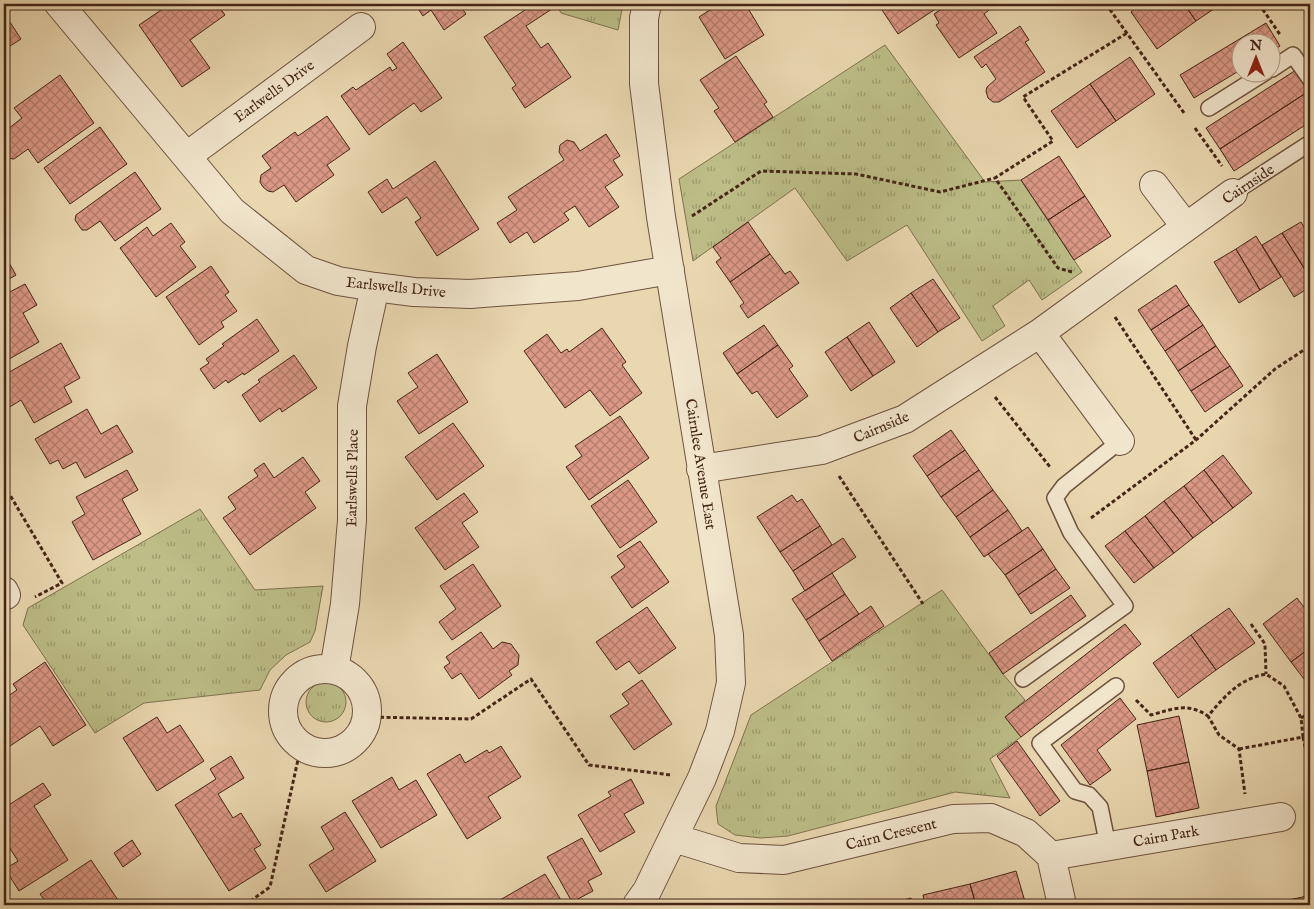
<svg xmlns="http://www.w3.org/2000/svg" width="1314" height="909" font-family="'IM FELL English',serif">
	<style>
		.grass { fill: url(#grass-tufts); stroke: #80714f }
		.building { fill: url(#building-cross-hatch); stroke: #452517 }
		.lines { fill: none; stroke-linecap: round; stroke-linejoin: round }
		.service-casing { stroke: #6e523d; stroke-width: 18 }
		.minor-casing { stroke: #6e523d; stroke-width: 30 }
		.path { stroke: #452517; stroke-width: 3; stroke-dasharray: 4 2.5; stroke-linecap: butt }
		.service { stroke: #f1e5cc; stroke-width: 15 }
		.minor { stroke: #f1e5cc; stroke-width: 28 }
		.labels { text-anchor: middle; stroke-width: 4; stroke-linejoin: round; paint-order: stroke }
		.street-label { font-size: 15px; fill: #452517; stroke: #f1e5cc }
	</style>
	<defs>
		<pattern id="grass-tufts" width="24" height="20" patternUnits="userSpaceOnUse" patternTransform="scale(1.25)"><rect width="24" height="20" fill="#bcbd87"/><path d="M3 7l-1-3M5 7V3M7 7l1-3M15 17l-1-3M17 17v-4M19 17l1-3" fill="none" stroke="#9b996d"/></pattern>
		<pattern id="building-cross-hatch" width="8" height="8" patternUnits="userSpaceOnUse" patternTransform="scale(1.25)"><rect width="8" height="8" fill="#db9885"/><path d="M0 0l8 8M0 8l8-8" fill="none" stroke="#b37c6c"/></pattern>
	</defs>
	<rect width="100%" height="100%" fill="#e9d7b0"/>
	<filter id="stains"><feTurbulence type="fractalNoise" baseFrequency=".004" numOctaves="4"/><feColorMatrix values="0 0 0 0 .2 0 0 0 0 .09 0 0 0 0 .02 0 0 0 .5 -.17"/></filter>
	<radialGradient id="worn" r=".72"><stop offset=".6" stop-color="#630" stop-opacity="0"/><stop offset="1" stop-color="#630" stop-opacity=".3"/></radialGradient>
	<path class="grass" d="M556 4H623L618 30 561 13Z
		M885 45 985 182 1021 180 1082 272 1042 300 1029 280 993 306 1005 326 982 341 907 225 847 261 795 188 693 261 679 179Z
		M200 509 255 590 323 586 315 631 310 642 286 655 270 670 260 690 144 703 95 733 23 625 28 608Z
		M942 590 1003 674 1025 700 1005 717 1021 737 990 759 1010 798 955 792 788 836 761 838 735 835 718 824 716 806 751 715Z
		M306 702a20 20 0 1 1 40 0a20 20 0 1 1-40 0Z"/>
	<path class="building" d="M165 4H217L225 15 190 40 210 68 182 87 139 25 167 6Z
		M415 4H459L466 14 444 30 431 10 423 16Z
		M521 4H552L555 7 526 26 541 48 548 43 571 77 525 108 512 88 516 85 484 37 525 10Z
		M719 4H748L746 5 764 35 725 59 699 17Z
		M878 4H943L898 34Z
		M949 4H984L989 10 984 14 997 33 959 58 936 25 939 23 934 14Z
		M1142 4H1184L1196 21 1157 49 1131 12Z
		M1184 4H1221L1196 21Z
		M4 13 21 39 4 50Z
		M1266 23 1280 46 1272 51V42H1242V69L1194 98 1180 75Z
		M1020 26 1029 40 1025 42 1045 72 999 102H993L988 98 986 91 987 87 996 79 986 64 982 68 974 57Z
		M403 42 442 98 421 112 414 103 369 135 341 96 353 87 356 90 390 67 392 71 397 68 387 54Z
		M736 56 767 102 764 104 773 117 735 142 714 111 719 108 700 80Z
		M1130 57 1155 94 1116 121 1090 84Z
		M1296 70 1309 91 1220 149 1206 128Z
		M60 75 94 123 38 163 28 149 14 159 6 158 4 156V132L22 118 14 108Z
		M1090 84 1116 121 1077 148 1051 111Z
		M1309 91 1310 122 1234 171 1220 149Z
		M327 116 350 149 327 165 334 175 296 202 284 185 273 192 268 191 263 187 260 182 261 175 271 168 262 156 295 132 298 136Z
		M100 127 127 164 70 204 44 168Z
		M606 134 620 156 613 160 623 175 605 187 619 207 589 227 575 206 564 213 569 220 534 243 527 232 510 243 497 223 517 210 508 197 564 160 559 152 560 145 567 140 574 142 580 151Z
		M1059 156 1085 196 1048 220 1021 180Z
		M435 161 479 229 437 256 415 222 421 218 407 197 382 213 368 192 387 179 393 189Z
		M135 172 161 209 115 241 100 221 87 230H82L75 220 76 215Z
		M1085 196 1111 236 1074 260 1048 220Z
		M748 222 770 254 730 282 716 262 721 258 713 247Z
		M1301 222 1310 237V273L1308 274 1282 233Z
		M171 223 185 242 180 246 196 267 156 297 120 248 147 227 153 236Z
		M1282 233 1310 278V287L1294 297 1262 245Z
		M1256 236 1281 277 1260 290 1236 249Z
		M1236 249 1260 290 1239 303 1214 262Z
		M4 254 16 275 4 282Z
		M770 254 785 274 790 271 799 283 748 318 740 306 744 303 730 282Z
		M211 266 229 292 225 295 237 311 221 322 224 327 199 345 166 297Z
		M933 279 960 318 938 332 911 293Z
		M25 284 37 305 23 313 39 342 4 362V295Z
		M1176 285 1189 305 1151 330 1138 310Z
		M911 293 938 332 917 347 890 308Z
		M1189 305 1203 325 1165 351 1151 330Z
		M257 319 279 351 244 375 243 373 228 383 226 380 214 389 200 369 209 363 206 359 224 346 222 344Z
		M869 322 895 362 873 376 847 337Z
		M764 325 778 345 737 374 723 353Z
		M1203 325 1216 346 1178 371 1165 351Z
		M602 328 626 362 622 365 642 393 610 416 590 390 565 408 524 351 547 334 561 353 567 349 569 352Z
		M847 337 873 376 851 391 825 352Z
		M61 343 80 378 64 387 72 402 34 423 21 400 8 408 4 401V375Z
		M778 345 793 366 789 369 808 396 777 418 757 391 752 394 737 374Z
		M1216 346 1230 366 1191 391 1178 371Z
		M437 354 468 402 419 434 397 401 418 387 408 373Z
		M294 355 317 388 282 412 280 408 260 422 242 395 260 382 258 380Z
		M1230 366 1243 386 1205 412 1191 391Z
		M87 409 101 434 117 425 133 452 85 478 76 462 63 469 58 460 50 464 35 439Z
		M620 416 649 458 589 500 566 467 582 456 575 446Z
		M453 423 484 466 437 500 405 457Z
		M951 430 965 450 927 476 913 456Z
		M965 450 979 470 941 497 927 476Z
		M1223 455 1252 493 1233 508 1204 470Z
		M303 457 320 481 305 492 316 508 250 555 223 518 236 509 228 497 258 476 254 470 264 463 274 478Z
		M127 470 138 490 122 499 141 534 93 560 72 522 85 514 76 497Z
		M979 470 993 490 956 517 941 497Z
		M1204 470 1233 508 1213 523 1184 486Z
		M628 480 657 522 620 548 591 506Z
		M1184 486 1213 523 1193 538 1164 501Z
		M993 490 1008 510 970 537 956 517Z
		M464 493 478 512 462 523 479 547 445 570 415 528Z
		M792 495 797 502 802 499 820 526 780 552 757 517Z
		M1164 501 1193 538 1174 553 1145 516Z
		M1008 510 1022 531 984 557 970 537Z
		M1145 516 1174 553 1154 568 1125 531Z
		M820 526 832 545 793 571 780 552Z
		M1028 527 1043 549 1005 575 988 554Z
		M1125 531 1154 568 1134 583 1105 546Z
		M843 538 856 557 805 591 793 571Z
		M640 541 669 582 632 608 611 577 625 567 617 556Z
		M1043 549 1056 569 1018 595 1005 575Z
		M473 564 501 606 452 640 439 622 456 609 440 586Z
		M1056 569 1070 588 1031 614 1018 595Z
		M832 573 845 594 806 620 792 599Z
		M845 594 859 614 819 641 806 620Z
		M1071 595 1086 616 1003 674 989 653Z
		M1297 598 1310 615V648L1291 662 1263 624Z
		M871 606 884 626 832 661 819 641Z
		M647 607 676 648 639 674 629 661 616 670 596 642Z
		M1229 608 1255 643 1216 670 1191 635Z
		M1125 624 1141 644 1021 737 1005 717Z
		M481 632 493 649 502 642 511 644 519 655 518 665 509 671 512 675 479 699 461 673 452 679 444 667 450 663 446 657Z
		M1191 635 1216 670 1178 698 1153 663Z
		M1310 648V687L1291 662Z
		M45 662 86 725 53 746 40 726 4 750V699L17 690 13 684Z
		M642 680 672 724 634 750 610 716 629 704 622 694Z
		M1120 698 1136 719 1097 750 1111 770 1090 785 1061 745Z
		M1179 716 1189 762 1147 771 1137 725Z
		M157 717 167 733 180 725 204 761 157 791 123 738Z
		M1017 741 1060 801 1040 816 997 756Z
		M501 746 521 777 488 797 501 818 467 839 427 774 460 754 465 763 487 750 489 753Z
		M231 756 244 778 218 794 233 818 241 813 261 845 254 849 266 868 229 891 175 805 216 779 210 769Z
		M1189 762 1199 808 1156 817 1147 771Z
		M392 777 399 790 416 780 437 815 381 848 352 801Z
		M631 779 644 803 624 814 635 832 600 852 578 815 611 796 608 792Z
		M43 783 51 795 34 806 68 860 19 891 5 869 18 861 4 839V825L10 821 4 811V808Z
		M345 812 376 861 326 892 309 865 334 849 321 827Z
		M582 838 602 874 588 881 593 891 572 902 547 857Z
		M132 840 141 854 123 867 114 853Z
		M91 860 120 903 118 905H48L40 894Z
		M1016 871 1026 905H976L970 884Z
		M545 874 564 905H503L500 900Z
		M970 884 976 905H925L923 895Z
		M1307 896 1309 905H1266Z
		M911 898 913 905H885Z"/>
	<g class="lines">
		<defs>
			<path id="service" d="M1272 69 1293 55 1310 79
				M1209 108 1266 72
				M1233 193 1310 143
				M1023 679 1125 606 1071 533 1055 498 1064 486 1120 441
				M1108 846 1100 807 1089 795 1075 791 1040 743 1116 686"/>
			<path id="minor" d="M59 4 232 211 306 270 338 281 375 287 414 292 470 294 578 286 670 270
				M187 156 361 27
				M1154 185 1186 227
				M1040 333 1120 441
				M701 469 822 450 905 419 1040 333 1233 193
				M4 591 6 595
				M283 711a42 42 0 1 1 84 0a42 42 0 1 1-84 0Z
				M334 670 345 604 352 520V406L362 346 375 287
				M674 838 739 858 784 860 953 819 991 818 1026 833 1051 856 1062 905
				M1051 856 1281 817
				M637 905 647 891 702 778 720 731 731 683 729 635 661 217 644 84V18L647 4"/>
		</defs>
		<use href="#service" class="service-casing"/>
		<use href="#minor" class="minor-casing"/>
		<path class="path" d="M1106 4 1184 113
			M1259 4 1281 36
			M1195 128 1222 166
			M692 216 761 171 856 174 940 192 995 178
			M1072 272 1058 268 995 178 1053 141 1023 97 1127 33
			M1115 317 1196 440
			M995 397 1050 467
			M839 476 923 604
			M4 485 62 583 35 597
			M1091 518 1196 440 1275 369 1310 346
			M1251 624 1265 644 1266 674
			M1136 700 1151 715C1173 709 1187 702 1208 716
			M367 717 471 719 531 679 589 765 671 775
			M1301 718 1310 713
			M1303 737 1310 771
			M1239 749 1303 737 1301 718 1284 686 1266 674C1239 679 1225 696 1208 716L1219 735 1239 749 1245 794
			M245 905 270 887 301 746"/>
		<use href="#service" class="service"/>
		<use href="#minor" class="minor"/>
	</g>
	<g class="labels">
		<g class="street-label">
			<text transform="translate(274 91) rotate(-36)" y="5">Earlwells Drive</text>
			<text transform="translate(1248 184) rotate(-34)" y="5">Cairnside</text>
			<text transform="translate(396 287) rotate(6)" y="5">Earlswells Drive</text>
			<text transform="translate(881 427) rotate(-23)" y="5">Cairnside</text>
			<text transform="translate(701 464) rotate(81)" y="5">Cairnlee Avenue East</text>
			<text transform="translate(352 478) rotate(-89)" y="5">Earlswells Place</text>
			<text transform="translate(891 834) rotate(-14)" y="5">Cairn Crescent</text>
			<text transform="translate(1166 836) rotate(-10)" y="5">Cairn Park</text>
		</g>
	</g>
	<rect width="1314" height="909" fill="none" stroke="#e9d7b0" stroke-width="20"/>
	<rect x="5" y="5" width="1304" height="899" fill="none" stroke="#452517" stroke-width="2.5"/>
	<rect x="10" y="10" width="1294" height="889" fill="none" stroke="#452517"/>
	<g transform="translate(1256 58)"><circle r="24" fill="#f1e5cc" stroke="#ac9884"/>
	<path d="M0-4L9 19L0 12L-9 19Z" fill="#8f2418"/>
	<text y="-8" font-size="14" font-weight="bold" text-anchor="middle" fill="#452517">N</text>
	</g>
	<rect width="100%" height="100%" filter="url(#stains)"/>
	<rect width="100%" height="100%" fill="url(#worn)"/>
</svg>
